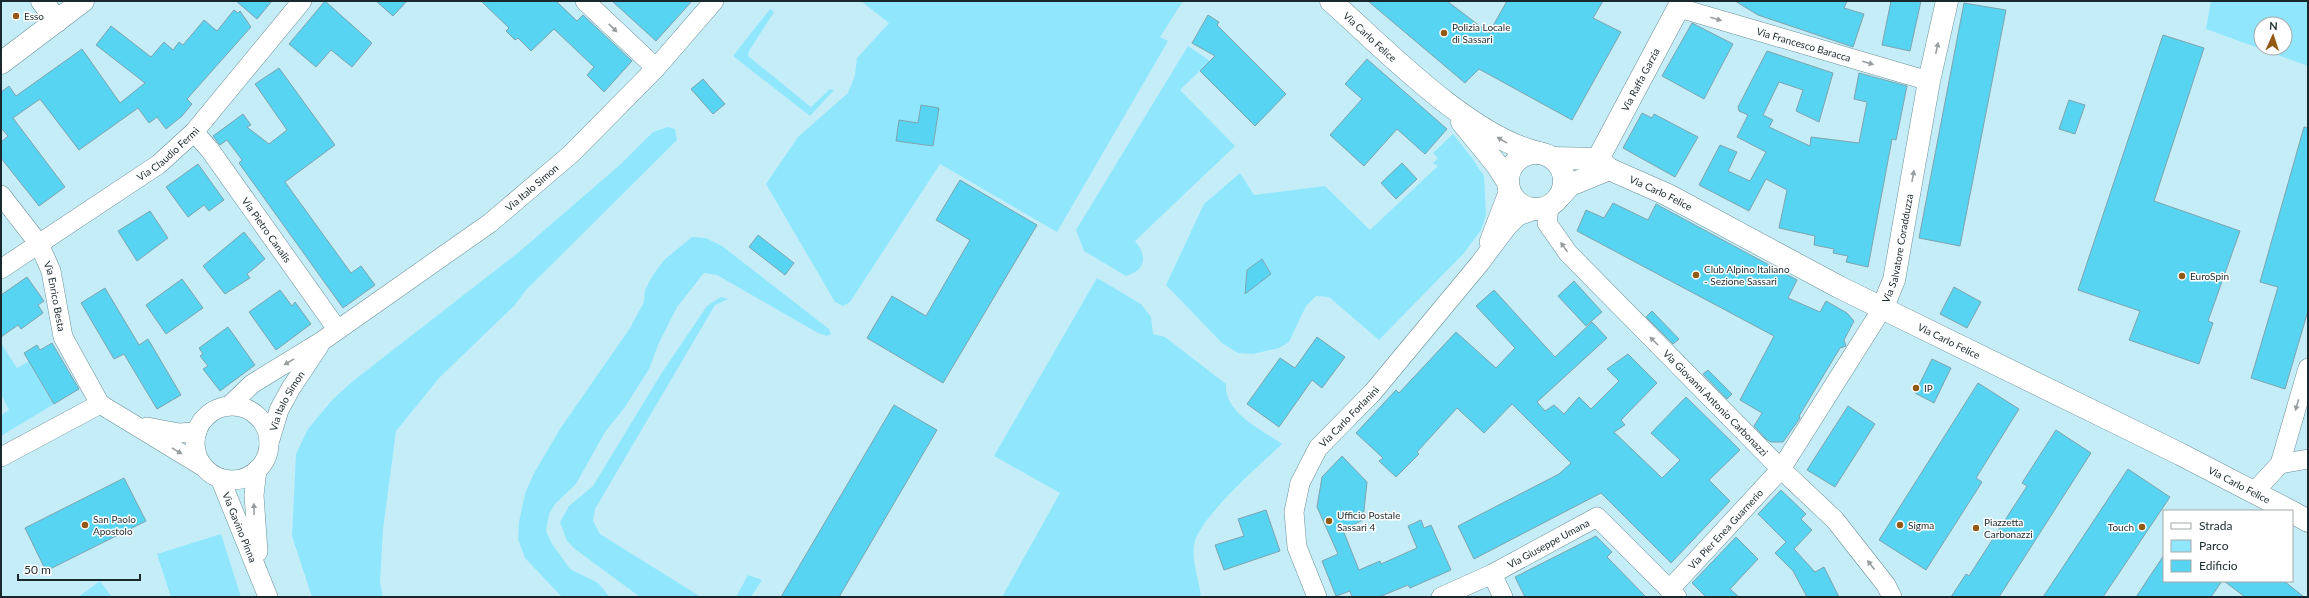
<svg xmlns="http://www.w3.org/2000/svg" width="2309" height="598" font-family="Lato,sans-serif">
	<style>
		.green { fill: #90e7fd; fill-rule: evenodd }
		.building { fill: #56d4f1; stroke: #7fa4ae }
		.lines { fill: none; stroke-linecap: round; stroke-linejoin: round }
		.minor-casing { stroke: #698e97; stroke-width: 20 }
		.major-casing { stroke: #698e97; stroke-width: 23 }
		.minor { stroke: #fff; stroke-width: 19 }
		.major { stroke: #fff; stroke-width: 22 }
		.oneway { fill: #989ea0 }
		.poi-dot { fill: #915913; stroke: #fff; stroke-width: 1.5 }
		.labels { text-anchor: middle; stroke-width: 3; stroke-linejoin: round; paint-order: stroke }
		.poi-label { font-size: 10px; fill: #19282c; stroke: #fff; text-anchor: start }
		.street-label { font-size: 10px; fill: #19282c; stroke: #fff }
	</style>
	<rect width="100%" height="100%" fill="#c5edf7"/>
	<path class="green" d="M861 1H1183L1160 37 1168 41 1057 232 940 164 850 302 843 306 835 302 766 184 798 137 848 93 855 75 857 58 889 23Z
		M2211 1H2308V66L2206 29ZM2261 24H2285V48H2261Z
		M770 9 774 12 749 51 748 56 811 107 830 89 834 90 810 116 733 56Z
		M1188 46 1210 61 1180 90 1235 146 1135 241C1147 255 1147 270 1126 276L1084 251 1076 230Z
		M668 127 675 129 677 140 526 290 514 306 440 377 396 431 383 529 380 582 383 597H312L292 536 296 454 308 429 332 400 353 381 519 252 622 163 653 132Z
		M1453 134 1472 158 1484 176 1486 215 1481 230 1464 253 1379 340 1329 297 1316 296 1306 306 1289 342 1279 348 1253 354 1238 353 1222 343 1166 285 1204 204 1240 173 1254 195 1325 186 1370 230 1438 166 1433 163 1438 158 1433 153Z
		M692 237 706 238 722 246 829 329 831 334 827 336 818 333 717 275 704 273 677 307 658 345 649 369 625 407 605 432 576 484 555 504 549 514 546 531 552 544 570 569 598 583 609 596 562 597 525 558 518 539 519 522 525 494 533 475 560 429 630 328 644 302 645 290 653 275 664 260Z
		M1097 278 1141 304 1151 317 1153 334 1165 337 1226 384C1224 413 1261 429 1282 444 1261 464 1198 518 1194 545 1192 563 1199 580 1201 597H1002L1060 493 994 456Z
		M721 297 728 299 715 305 595 509 593 521 600 534 701 597H640L575 549 567 541 560 522 569 506 593 486 661 374 707 306Z
		M1 343 17 368 29 361 54 404 1 436V415L9 410 1 394Z
		M221 534 241 597H171L157 554Z
		M748 575 762 580 751 597H736Z
		M100 581 112 597H78Z"/>
	<path class="building" d="M236 1H272L257 19Z
		M325 1 372 43 352 67 331 50 316 67 289 44Z
		M376 1H407L393 16Z
		M481 1H556L577 21 583 15 632 61 604 92 587 75 594 67 554 29 531 51 518 38 515 40 506 31 509 28Z
		M612 1H692L656 41Z
		M1368 1H1447L1489 33 1507 1H1603L1593 18 1621 32 1572 120 1479 69 1465 83Z
		M1735 1H1847L1844 8 1864 14 1853 47 1758 15Z
		M1891 1H1921L1910 51 1882 45Z
		M1964 3 2006 10 1960 246 1919 238Z
		M234 10 238 13 240 11 251 27 187 99 192 104 182 116 166 129 157 117 149 123 138 108 79 150 40 99 13 118 65 187 39 206 1 158V142L8 136 1 128V92L9 86 16 96 82 49 120 103 145 83 96 45 111 26 151 57 164 42 173 50 179 42 183 45 204 20 217 31Z
		M1208 15 1219 22 1217 25 1286 94 1255 126 1200 71 1215 56 1192 43Z
		M1692 23 1733 44 1704 99 1662 76Z
		M2163 35 2204 48 2154 201 2240 231 2208 321 2213 323 2199 364 2129 340 2140 311 2078 290Z
		M1767 51 1833 73 1819 122 1796 111 1803 90 1779 82 1763 115 1773 120 1769 127 1810 146 1811 137 1859 143 1867 102 1854 99 1859 73 1907 86 1896 140 1892 139 1868 267 1846 262 1848 256 1833 253 1834 249 1814 245 1815 236 1779 228 1787 190 1766 179 1749 211 1699 185 1720 145 1737 152 1728 171 1750 181 1766 152 1737 137 1748 115 1739 111 1738 107Z
		M1367 59 1447 129 1425 154 1397 129 1364 166 1330 135 1362 99 1345 84Z
		M279 68 335 145 285 182 351 273 361 266 375 285 343 308 239 163 242 160 227 140 220 145 213 136 243 114 251 125 247 127 269 144 287 130 255 84Z
		M703 79 725 104 713 114 691 89Z
		M2069 100 2085 105 2075 134 2059 129Z
		M921 105 939 108 933 146 896 141 899 120 918 123Z
		M1642 113 1652 118 1654 114 1698 137 1675 177 1623 148Z
		M2304 127 2308 128V311L2285 389 2251 378 2278 287 2260 282Z
		M1402 163 1417 179 1396 199 1381 183Z
		M198 164 224 200 209 211 204 205 188 217 166 187Z
		M960 180 1037 225 943 383 867 338 892 296 926 316 970 240 936 220Z
		M1613 203 1648 220 1656 204 1797 280 1788 298 1820 312 1826 301 1847 313 1854 321 1844 340 1846 346 1840 348 1799 416 1800 418 1783 442H1771L1766 439 1754 426 1762 413 1740 400 1774 336 1577 231 1586 210 1604 218Z
		M150 211 168 238 137 261 118 231Z
		M244 232 265 259 247 274 250 278 225 294 203 266Z
		M758 235 794 263 785 275 749 247Z
		M1262 259 1271 274 1245 294 1247 270Z
		M27 277 44 301 38 305 43 313 21 329 18 325 1 337V295Z
		M182 279 203 308 166 334 146 305Z
		M1574 281 1602 312 1586 326 1558 296Z
		M1954 287 1981 302 1967 328 1940 314Z
		M105 288 139 345 148 339 181 395 157 409 124 354 114 359 81 303Z
		M280 290 292 306 295 302 311 324 276 350 249 312Z
		M1494 290 1555 357 1592 322 1607 338 1537 402 1545 411 1554 405 1564 414 1579 397 1591 409 1619 381 1607 369 1628 354 1657 383 1621 420 1625 425 1614 432 1662 478 1680 460 1651 433 1686 397 1740 450 1709 480 1730 501 1671 563 1601 493 1474 559 1458 526 1559 474 1571 463 1512 404 1484 433 1457 408 1417 452 1419 454 1396 477 1379 461 1383 458 1356 433 1396 390 1399 393 1456 332 1496 368 1515 348 1476 306Z
		M1652 311 1679 339 1673 344 1646 317Z
		M228 327 255 365 220 391 203 369 208 366 200 356 203 354 199 348Z
		M1317 337 1345 357 1322 388 1312 380 1279 427 1247 404 1280 358 1295 368Z
		M52 343 79 389 54 404 24 353 37 345 40 350Z
		M1932 359 1951 368 1934 403 1915 393Z
		M1708 370 1732 394 1727 399 1703 374Z
		M1978 383 2019 409 1976 478 1982 482 1926 570 1879 540Z
		M894 405 937 430 839 597H781Z
		M1848 406 1875 424 1835 487 1807 470Z
		M2056 430 2091 453 1999 597H1951L1966 574 1969 576 2027 486 2022 483Z
		M1342 456 1367 482 1363 520 1343 530 1359 570 1380 561 1381 564 1417 548 1408 526 1421 520 1424 528 1431 525 1451 570 1410 588 1408 585 1379 597H1352L1350 591 1336 596 1322 561 1338 554 1317 507 1322 477Z
		M2128 469 2170 497 2103 597H2043Z
		M124 478 146 521 46 571 25 528Z
		M1781 490 1806 514 1801 519 1812 530 1794 549 1815 572 1824 567 1839 597H1807L1793 571 1775 553 1786 542 1758 514Z
		M1266 510 1280 551 1224 570 1215 545 1244 536 1238 519Z
		M1596 536 1612 552 1607 557 1646 597H1525L1515 577Z
		M1736 537 1758 559 1730 589 1739 597H1706L1692 583Z
		M2164 555V581H2222L2211 597H2136Z
		M2224 581H2284L2304 597H2245Z"/>
	<g class="lines">
		<defs>
			<g id="minor">
				<path d="M585 1 656 68"/>
				<path id="s1" d="M1679 8 1929 81"/>
				<path id="s2" d="M194 132 210 150 337 329"/>
				<path id="s3" d="M1 195 39 244 51 271 63 337 100 404 202 466"/>
				<path id="s4" d="M1549 207 1547 223 1568 253 1781 469 1835 520 1886 585 1892 597"/>
				<path d="M1489 242 1509 190"/>
				<path id="s5" d="M1 269 159 164 194 132 302 1"/>
				<path id="s6" d="M229 406 252 384 322 341 490 223 571 154 656 68 714 1"/>
				<circle cx="232" cy="443" r="37"/>
				<path d="M147 427 179 433 197 432"/>
				<path id="s7" d="M269 443 279 410 291 388 319 346"/>
				<path d="M1 457 100 404"/>
				<path d="M2280 464 2308 368"/>
				<path d="M257 470 254 495 258 552"/>
				<path id="s8" d="M220 478 268 597"/>
				<path d="M2255 491 2280 464 2308 459"/>
				<path d="M1492 574 1503 597"/>
				<path id="s9" d="M1669 590 1781 469 1882 309"/>
				<path id="s10" d="M1317 597 1297 547 1294 512 1300 483 1318 448 1373 392 1480 263 1507 227 1518 216 1535 210"/>
				<path id="s11" d="M1441 597 1492 574 1597 517 1677 597"/>
			</g>
			<g id="major">
				<path d="M42 1 57 21"/>
				<path id="s12" d="M1331 1C1385 49 1469 137 1539 153"/>
				<path d="M1 63 83 1"/>
				<path d="M1462 122 1497 165 1507 181"/>
				<circle cx="1536" cy="181" r="28"/>
				<path id="s13" d="M1553 158 1598 159 1609 169 1668 195 1839 287 2180 454 2290 511"/>
				<path id="s14" d="M1598 159 1682 1"/>
				<path d="M1560 196 1570 185 1609 169"/>
				<path id="s15" d="M1882 309 1894 280 1929 81 1947 1"/>
				<path d="M2292 512 2308 521"/>
			</g>
		</defs>
		<use href="#minor" class="minor-casing"/>
		<use href="#major" class="major-casing"/>
		<use href="#minor" class="minor"/>
		<use href="#major" class="major"/>
	</g>
	<defs><path id="oneway-solid" d="M-6-.8H1V-3.2L6.5 0L1 3.2V.8H-6Z"/></defs>
	<g class="oneway">
		<use href="#oneway-solid" transform="translate(1716 19) rotate(16)"/>
		<use href="#oneway-solid" transform="translate(613 28) rotate(44)"/>
		<use href="#oneway-solid" transform="translate(1937 48) rotate(-78)"/>
		<use href="#oneway-solid" transform="translate(1868 63) rotate(16)"/>
		<use href="#oneway-solid" transform="translate(1502 140) rotate(-149)"/>
		<use href="#oneway-solid" transform="translate(1913 176) rotate(-80)"/>
		<use href="#oneway-solid" transform="translate(1564 247) rotate(-125)"/>
		<use href="#oneway-solid" transform="translate(1654 341) rotate(-135)"/>
		<use href="#oneway-solid" transform="translate(289 362) rotate(149)"/>
		<use href="#oneway-solid" transform="translate(2297 405) rotate(106)"/>
		<use href="#oneway-solid" transform="translate(177 451) rotate(31)"/>
		<use href="#oneway-solid" transform="translate(254 509) rotate(-91)"/>
		<use href="#oneway-solid" transform="translate(1871 565) rotate(-127)"/>
	</g>
	<g class="poi-dot">
		<circle cx="16" cy="16" r="4"/>
		<circle cx="1444" cy="33" r="4"/>
		<circle cx="1696" cy="275" r="4"/>
		<circle cx="2182" cy="276" r="4"/>
		<circle cx="1916" cy="388" r="4"/>
		<circle cx="1329" cy="521" r="4"/>
		<circle cx="85" cy="525" r="4"/>
		<circle cx="1900" cy="525" r="4"/>
		<circle cx="2142" cy="527" r="4"/>
		<circle cx="1976" cy="528" r="4"/>
	</g>
	<g class="labels">
		<g class="poi-label">
			<text x="24" y="20">Esso</text>
			<text x="1452" y="31">Polizia Locale<tspan x="1452" dy="12">di Sassari</tspan></text>
			<text x="1704" y="273">Club Alpino Italiano<tspan x="1704" dy="12">- Sezione Sassari</tspan></text>
			<text x="2190" y="280">EuroSpin</text>
			<text x="1924" y="392">IP</text>
			<text x="1337" y="519">Ufficio Postale<tspan x="1337" dy="12">Sassari 4</tspan></text>
			<text x="93" y="523">San Paolo<tspan x="93" dy="12">Apostolo</tspan></text>
			<text x="1984" y="526">Piazzetta<tspan x="1984" dy="12">Carbonazzi</tspan></text>
			<text x="1908" y="529">Sigma</text>
			<text x="2134" y="531" text-anchor="end">Touch</text>
		</g>
		<g class="street-label">
			<text dy="4" stroke="none"><textPath href="#s12" startOffset="53">Via Carlo Felice</textPath></text>
			<text dy="4" stroke="none"><textPath href="#s1" startOffset="130">Via Francesco Baracca</textPath></text>
			<text dy="4" stroke="none"><textPath href="#s14" startOffset="90">Via Raffa Garzia</textPath></text>
			<text dy="4" stroke="none"><textPath href="#s5" startOffset="203">Via Claudio Fermi</textPath></text>
			<text dy="4" stroke="none"><textPath href="#s6" startOffset="374">Via Italo Simon</textPath></text>
			<text dy="4" stroke="none"><textPath href="#s13" startOffset="117">Via Carlo Felice</textPath></text>
			<text dy="4" stroke="none"><textPath href="#s2" startOffset="122">Via Pietro Canalis</textPath></text>
			<text dy="4" stroke="none"><textPath href="#s15" startOffset="63">Via Salvatore Coradduzza</textPath></text>
			<text dy="4" stroke="none"><textPath href="#s3" startOffset="117">Via Enrico Besta</textPath></text>
			<text dy="4" stroke="none"><textPath href="#s13" startOffset="441">Via Carlo Felice</textPath></text>
			<text dy="4" stroke="none"><textPath href="#s7" startOffset="46">Via Italo Simon</textPath></text>
			<text dy="4" stroke="none"><textPath href="#s4" startOffset="263">Via Giovanni Antonio Carbonazzi</textPath></text>
			<text dy="4" stroke="none"><textPath href="#s10" startOffset="202">Via Carlo Forlanini</textPath></text>
			<text dy="4" stroke="none"><textPath href="#s13" startOffset="765">Via Carlo Felice</textPath></text>
			<text dy="4" stroke="none"><textPath href="#s8" startOffset="53">Via Gavino Pinna</textPath></text>
			<text dy="4" stroke="none"><textPath href="#s9" startOffset="83">Via Pier Enea Guarnerio</textPath></text>
			<text dy="4" stroke="none"><textPath href="#s11" startOffset="120">Via Giuseppe Umana</textPath></text>
		</g>
	</g>
	<rect width="2309" height="598" fill="none" stroke="#19282c" stroke-width="4"/>
	<rect x="2163" y="510" width="130" height="72" fill="#ffffff" stroke="#a3a9ab"/>
	<rect x="2171" y="523" width="20" height="6" fill="#ffffff" stroke="#a3a9ab"/>
	<text x="2199" y="530" font-size="12" fill="#19282c">Strada</text>
	<rect x="2171" y="540" width="20" height="12" fill="#90e7fd" stroke="#a3a9ab"/>
	<text x="2199" y="550" font-size="12" fill="#19282c">Parco</text>
	<rect x="2171" y="560" width="20" height="12" fill="#56d4f1" stroke="#a3a9ab"/>
	<text x="2199" y="570" font-size="12" fill="#19282c">Edificio</text>
	<g transform="translate(2273 36) rotate(3)"><circle r="19" fill="#ffffff" stroke="#a3a9ab"/>
	<path d="M0-3L7 15L0 10L-7 15Z" fill="#915913"/>
	<text y="-6" font-size="11" font-weight="bold" text-anchor="middle" fill="#19282c">N</text>
	</g>
	<path d="M18 574v6h122v-6" fill="none" stroke="#19282c" stroke-width="2"/>
	<text x="24" y="574" font-size="12" fill="#19282c" stroke="#ffffff" stroke-width="3" paint-order="stroke">50 m</text>
</svg>
